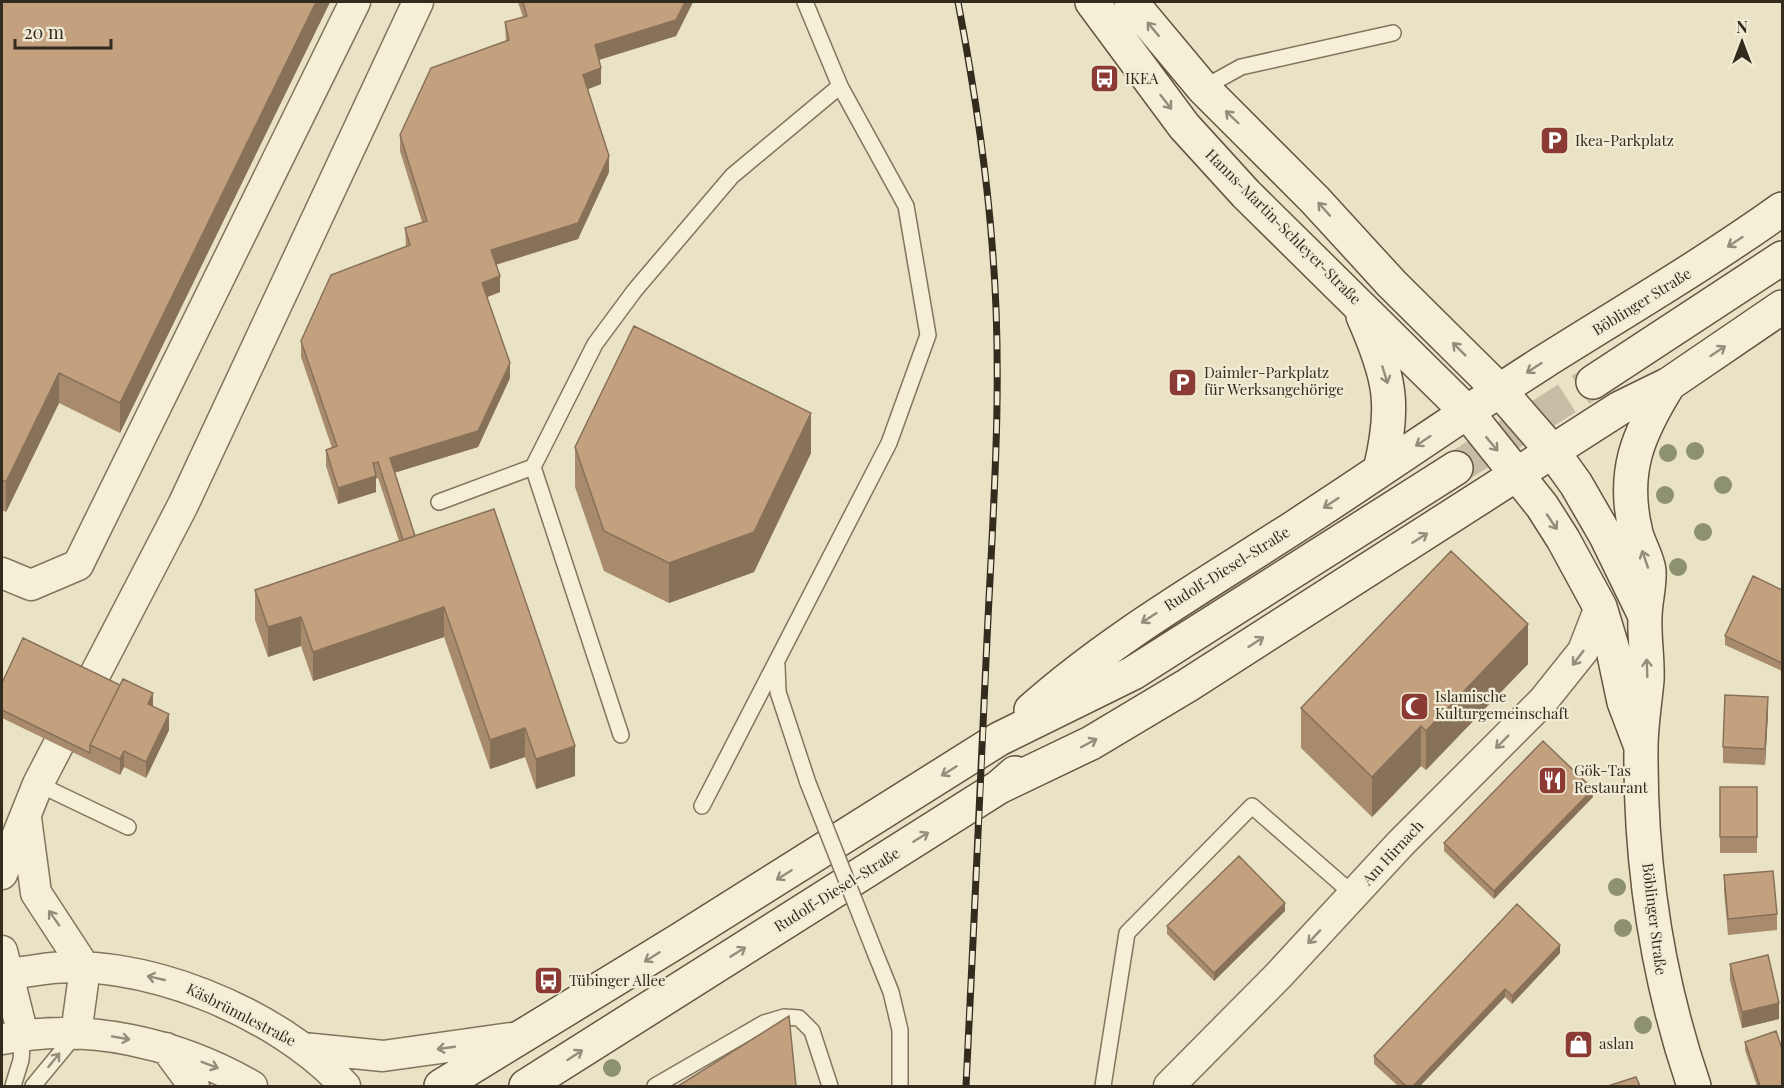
<svg xmlns="http://www.w3.org/2000/svg" width="1784" height="1088" font-family="'Playfair Display',serif">
	<style>
		.lines { fill: none; stroke-linecap: round; stroke-linejoin: round }
		.secondary-tunnel { stroke: #c5bda4; stroke-width: 33; stroke-dasharray: 33 16; stroke-linecap: butt }
		.service-casing { stroke: #82745d; stroke-width: 18 }
		.minor-casing { stroke: #82745d; stroke-width: 33 }
		.secondary-casing { stroke: #645540; stroke-width: 36 }
		.service { stroke: #f5efd7; stroke-width: 15 }
		.minor { stroke: #f5efd7; stroke-width: 30 }
		.secondary { stroke: #f5efd7; stroke-width: 33 }
		.rail-casing { stroke: #342b1f; stroke-width: 7 }
		.rail { stroke: #f1ebd4; stroke-width: 4.5; stroke-dasharray: 14; stroke-linecap: butt }
		.service-bridge-casing { stroke: #82745d; stroke-width: 18; stroke-linecap: butt }
		.service-bridge { stroke: #f5efd7; stroke-width: 15 }
		.tree { fill: #8d916f }
		.wall { fill: #a88a6d }
		.shaded-wall { fill: #887159 }
		.building { fill: #c3a17f; stroke: #887159; stroke-width: 1.5 }
		.oneway { stroke: #948d7b }
		.labels { text-anchor: middle; stroke-width: 4.5; stroke-linejoin: round; paint-order: stroke }
		.poi-label { font-size: 15px; fill: #342b1f; stroke: #f1ebd4; text-anchor: start }
		.street-label { font-size: 15px; fill: #342b1f; stroke: #f1ebd4 }
	</style>
	<rect width="100%" height="100%" fill="#e9e2c5"/>
	<g class="lines">
		<path class="secondary-tunnel" d="M1456 468 1593 382"/>
		<defs>
			<path id="service" d="M1203 88 1241 67 1393 33
				M439 502 533 467
				M777 665 778 692 808 783
				M621 735 533 467 595 344 635 290 732 176 840 86 805 2
				M38 784 128 827
				M702 806 889 443 928 335 906 206 840 86
				M876 955 891 992 900 1030V1086
				M13 1086 21 1060 23 1035
				M33 1086 76 1034
				M655 1086 764 1023 784 1017 799 1018 812 1031 830 1086
				M1103 1086 1127 933 1252 806 1354 895"/>
			<path id="minor" d="M2 573 31 585 78 565 355 2
				M26 818 36 893 85 968 76 1034
				M2 874 38 784 183 505 418 2
				M2 951 23 1035
				M2 978C12 972 26 972 37 970 137 953 279 1013 345 1086
				M2 1039C87 1022 177 1043 252 1086
				M166 1048 194 1086
				M303 1048 383 1056 519 1037
				M1169 1086 1278 976 1401 843 1543 701 1583 651 1600 607"/>
			<path id="secondary" d="M1092 2 1184 126 1246 194 1467 412 1542 506 1563 539 1600 607 1613 650 1624 702 1641 747
				M1131 2 1203 88 1315 200 1392 284 1500 391 1553 452 1576 484 1606 536 1645 616
				M1363 316C1390 377 1396 405 1380 470
				M1593 382 1782 258
				M1669 384C1638 434 1621 472 1636 533 1639 545 1648 559 1649 571 1650 586 1645 602 1645 617 1644 638 1648 659 1647 680 1645 703 1641 725 1641 748 1640 865 1656 975 1694 1086
				M1031 710C1112 638 1205 585 1296 526 1378 473 1459 416 1542 363 1623 312 1705 264 1782 209
				M999 787 1091 743 1188 685 1620 408 1669 384 1782 307
				M441 1086 681 939 999 739 1133 673 1456 468
				M526 1086 999 787 1015 773"/>
		</defs>
		<use href="#service" class="service-casing"/>
		<use href="#minor" class="minor-casing"/>
		<use href="#secondary" class="secondary-casing"/>
		<use href="#service" class="service"/>
		<use href="#minor" class="minor"/>
		<use href="#secondary" class="secondary"/>
		<defs>
			<path id="rail" d="M958 2C974 86 987 170 993 256 1003 383 993 512 987 639 981 788 973 937 966 1086"/>
		</defs>
		<use href="#rail" class="rail-casing"/>
		<use href="#rail" class="rail"/>
		<defs>
			<path id="service-bridge" d="M808 783 876 955"/>
		</defs>
		<use href="#service-bridge" class="service-bridge-casing"/>
		<use href="#service-bridge" class="service-bridge"/>
	</g>
	<g class="tree">
		<circle cx="1695" cy="451" r="9"/>
		<circle cx="1668" cy="453" r="9"/>
		<circle cx="1723" cy="485" r="9"/>
		<circle cx="1665" cy="495" r="9"/>
		<circle cx="1703" cy="532" r="9"/>
		<circle cx="1678" cy="567" r="9"/>
		<circle cx="1617" cy="887" r="9"/>
		<circle cx="1623" cy="928" r="9"/>
		<circle cx="1643" cy="1025" r="9"/>
		<circle cx="612" cy="1068" r="9"/>
	</g>
	<path class="wall" d="M2 2H330L120 433 59 403 6 512 2 510Z
		M518 2H693L676 36 599 60 601 84 588 89 609 172 578 239 496 265 500 292 487 297 510 378 478 447 394 473 415 536 575 776 536 789 525 757 490 769 444 637 313 681 301 646 268 657 255 620V590L399 541 378 478 376 479V492L338 504 326 466V450L332 448 301 357V341L406 247 405 228 422 222 400 151V135L506 41 505 22 523 17Z
		M575 447 811 453 754 572 669 603 604 571 575 487Z
		M1782 590V671L1725 645V636Z
		M1528 664 1426 770 1421 766 1372 817 1301 748V708Z
		M2 683 153 707 169 730 146 778 124 767 120 775 2 718Z
		M1768 713 1765 765 1723 763V747Z
		M1720 787H1757V853H1720Z
		M1593 797 1494 899 1444 851V843Z
		M1724 875 1777 914V930L1728 935 1724 891Z
		M1285 911 1214 981 1167 934V926Z
		M1560 953 1512 1004 1505 997 1420 1086H1398L1374 1064V1056Z
		M1730 964 1779 1019 1742 1028 1730 980Z
		M1745 1042 1782 1086H1757L1745 1050Z"/>
	<path class="shaded-wall" d="M316 2H330L120 433V403Z
		M685 2H693L676 36 595 61V45Z
		M601 68V84L583 91V75Z
		M609 156V172L578 239 491 266V250Z
		M500 276V292L482 299V283Z
		M510 363V378L478 447 390 474V458Z
		M59 373V403L6 512V482Z
		M811 413V453L754 572 669 603V563Z
		M376 476V492L338 504V488Z
		M444 607V637L313 681V652Z
		M301 617V646L268 657V627Z
		M1528 624V664L1426 770V731Z
		M153 693V709L148 704Z
		M1768 697V713L1765 765V749Z
		M169 714V730L146 778V762Z
		M1421 726V766L1372 817V777Z
		M525 728V757L490 769V740Z
		M575 746V776L536 789V759Z
		M124 751V767L120 775V759Z
		M1593 789V797L1494 899V891Z
		M1285 903V911L1214 981V973Z
		M1560 945V953L1512 1004V996Z
		M1505 989V997L1420 1086H1413Z
		M1779 1003V1019L1742 1028V1012Z"/>
	<path class="building" d="M2 2H316L120 403 59 373 6 482 2 480Z
		M523 2H685L676 20 595 45 601 68 583 75 609 156 578 223 491 250 500 276 482 283 510 363 478 431 390 458 415 536 403 540 378 462 373 463 376 476 338 488 326 450 337 446 301 341 331 275 410 245 405 228 427 221 400 135 431 68 509 40 505 22 527 16Z
		M634 326 811 413 754 532 669 563 604 531 575 447Z
		M494 509 575 746 536 759 525 728 490 740 444 607 313 652 301 617 268 627 255 590Z
		M1451 551 1528 624 1426 731 1421 726 1372 777 1301 708Z
		M1753 576 1782 590V663L1725 636Z
		M23 638 120 685 90 745V753L2 710V683Z
		M123 679 153 693 148 704 169 714 146 762 124 751 120 759 90 745Z
		M1725 695 1768 697 1765 749 1723 747Z
		M1543 741 1593 789 1494 891 1444 843Z
		M1720 787H1757V837H1720Z
		M1239 856 1285 903 1214 973 1167 926Z
		M1773 871 1777 914 1728 919 1724 875Z
		M1517 904 1560 945 1512 996 1505 989 1413 1086H1406L1374 1056Z
		M1768 955 1779 1003 1742 1012 1730 964Z
		M789 1016 796 1086H678Z
		M1776 1031 1782 1049V1086H1760L1745 1042Z
		M1636 1077 1640 1086H1608Z"/>
	<defs><path id="oneway-shaft" d="M-6 0H5M1.5-3L5.5 0L1.5 3" fill="none" stroke-width="1.6" stroke-linecap="round" stroke-linejoin="round" transform="scale(1.5)"/></defs>
	<g class="oneway">
		<use href="#oneway-shaft" transform="translate(1153 29) rotate(-130)"/>
		<use href="#oneway-shaft" transform="translate(1166 102) rotate(52)"/>
		<use href="#oneway-shaft" transform="translate(1232 117) rotate(-136)"/>
		<use href="#oneway-shaft" transform="translate(1324 209) rotate(-132)"/>
		<use href="#oneway-shaft" transform="translate(1735 242) rotate(147)"/>
		<use href="#oneway-shaft" transform="translate(1459 349) rotate(-135)"/>
		<use href="#oneway-shaft" transform="translate(1718 351) rotate(-34)"/>
		<use href="#oneway-shaft" transform="translate(1534 368) rotate(147)"/>
		<use href="#oneway-shaft" transform="translate(1385 375) rotate(73)"/>
		<use href="#oneway-shaft" transform="translate(1423 441) rotate(146)"/>
		<use href="#oneway-shaft" transform="translate(1492 444) rotate(50)"/>
		<use href="#oneway-shaft" transform="translate(1331 503) rotate(147)"/>
		<use href="#oneway-shaft" transform="translate(1552 522) rotate(56)"/>
		<use href="#oneway-shaft" transform="translate(1420 538) rotate(-32)"/>
		<use href="#oneway-shaft" transform="translate(1645 559) rotate(-109)"/>
		<use href="#oneway-shaft" transform="translate(1149 618) rotate(147)"/>
		<use href="#oneway-shaft" transform="translate(1256 642) rotate(-33)"/>
		<use href="#oneway-shaft" transform="translate(1578 658) rotate(127)"/>
		<use href="#oneway-shaft" transform="translate(1647 668) rotate(-92)"/>
		<use href="#oneway-shaft" transform="translate(1502 742) rotate(135)"/>
		<use href="#oneway-shaft" transform="translate(1089 743) rotate(-28)"/>
		<use href="#oneway-shaft" transform="translate(949 771) rotate(148)"/>
		<use href="#oneway-shaft" transform="translate(921 837) rotate(-32)"/>
		<use href="#oneway-shaft" transform="translate(784 875) rotate(148)"/>
		<use href="#oneway-shaft" transform="translate(54 918) rotate(-125)"/>
		<use href="#oneway-shaft" transform="translate(1314 937) rotate(133)"/>
		<use href="#oneway-shaft" transform="translate(738 952) rotate(-32)"/>
		<use href="#oneway-shaft" transform="translate(652 957) rotate(148)"/>
		<use href="#oneway-shaft" transform="translate(156 978) rotate(-167)"/>
		<use href="#oneway-shaft" transform="translate(121 1038) rotate(10)"/>
		<use href="#oneway-shaft" transform="translate(446 1048) rotate(172)"/>
		<use href="#oneway-shaft" transform="translate(575 1055) rotate(-33)"/>
		<use href="#oneway-shaft" transform="translate(54 1060) rotate(-51)"/>
		<use href="#oneway-shaft" transform="translate(210 1065) rotate(21)"/>
	</g>
	<defs>
		<symbol id="bus-square" viewBox="-11 -11 22 22"><rect x="-9" y="-9" width="18" height="18" rx="4" fill="#8b3b33" stroke="#f1ebd4"/><path d="M-5-6H5V4H4V6H2V4H-2V6H-4V4H-5ZM-3.5-4V0h7V-4ZM-3.5 1.2v1.5H-2V1.2ZM2 1.2v1.5H3.5V1.2Z" fill="#fff"/></symbol>
		<symbol id="parking-square" viewBox="-11 -11 22 22"><rect x="-9" y="-9" width="18" height="18" rx="4" fill="#8b3b33" stroke="#f1ebd4"/><path d="M-3.5-5.5H1a3.5 3.5 0 0 1 0 7H-1V5.5H-3.5ZM-1-3.4V-.6H.8a1.4 1.4 0 0 0 0-2.8Z" fill="#fff"/></symbol>
		<symbol id="mosque-square" viewBox="-11 -11 22 22"><rect x="-9" y="-9" width="18" height="18" rx="4" fill="#8b3b33" stroke="#f1ebd4"/><path d="M3.5-4.9A6 6 0 1 0 3.5 4.9A5 5 0 1 1 3.5-4.9Z" fill="#fff"/></symbol>
		<symbol id="restaurant-square" viewBox="-11 -11 22 22"><rect x="-9" y="-9" width="18" height="18" rx="4" fill="#8b3b33" stroke="#f1ebd4"/><path d="M-5-6h1v4h1v-4h1v4h1v-4h1v5L-1.5 .5V6h-2V.5L-5-1ZM5-6V6H3V1.5H1.5Q1.5-4 5-6Z" fill="#fff"/></symbol>
		<symbol id="shop-square" viewBox="-11 -11 22 22"><rect x="-9" y="-9" width="18" height="18" rx="4" fill="#8b3b33" stroke="#f1ebd4"/><path d="M-5-2.5h2.3a2.7 3.5 0 0 1 5.4 0H5L5.5 6h-11ZM-1.5-2.5h3a1.5 2.3 0 0 0-3 0Z" fill="#fff"/></symbol>
	</defs>
	<g fill-rule="evenodd">
		<use href="#bus-square" x="1088" y="62" width="33" height="33"/>
		<use href="#parking-square" x="1538" y="124" width="33" height="33"/>
		<use href="#parking-square" x="1166" y="366" width="33" height="33"/>
		<use href="#mosque-square" x="1398" y="690" width="33" height="33"/>
		<use href="#restaurant-square" x="1536" y="764" width="33" height="33"/>
		<use href="#bus-square" x="532" y="964" width="33" height="33"/>
		<use href="#shop-square" x="1562" y="1028" width="33" height="33"/>
	</g>
	<g class="labels">
		<g class="poi-label">
			<text x="1125" y="84">IKEA</text>
			<text x="1575" y="146">Ikea-Parkplatz</text>
			<text x="1204" y="378">Daimler-Parkplatz<tspan x="1204" dy="17">für Werksangehörige</tspan></text>
			<text x="1435" y="702">Islamische<tspan x="1435" dy="17">Kulturgemeinschaft</tspan></text>
			<text x="1574" y="776">Gök-Tas<tspan x="1574" dy="17">Restaurant</tspan></text>
			<text x="569" y="986">Tübinger Allee</text>
			<text x="1599" y="1049">aslan</text>
		</g>
		<g class="street-label">
			<text transform="translate(1283 227) rotate(45)" y="5">Hanns-Martin-Schleyer-Straße</text>
			<text transform="translate(1642 302) rotate(-32)" y="5">Böblinger Straße</text>
			<text transform="translate(1227 569) rotate(-32)" y="5">Rudolf-Diesel-Straße</text>
			<text transform="translate(1393 853) rotate(-47)" y="5">Am Hirnach</text>
			<text transform="translate(837 890) rotate(-32)" y="5">Rudolf-Diesel-Straße</text>
			<text transform="translate(1654 919) rotate(83)" y="5">Böblinger Straße</text>
			<text transform="translate(241 1015) rotate(27)" y="5">Käsbrünnlestraße</text>
		</g>
	</g>
	<rect width="1784" height="1088" fill="none" stroke="#342b1f" stroke-width="6"/>
	<g transform="translate(1742 42)" stroke="#f1ebd4" stroke-width="4.5" paint-order="stroke">
	<path d="M0-4.5L10 22L0 15L-10 22Z" fill="#342b1f"/>
	<text y="-9" font-size="16" font-weight="bold" text-anchor="middle" fill="#342b1f">N</text>
	</g>
	<path d="M15 39v9h96v-9" fill="none" stroke="#342b1f" stroke-width="3"/>
	<text x="24" y="39" font-size="18" fill="#342b1f" stroke="#f1ebd4" stroke-width="4.5" paint-order="stroke">20 m</text>
</svg>
